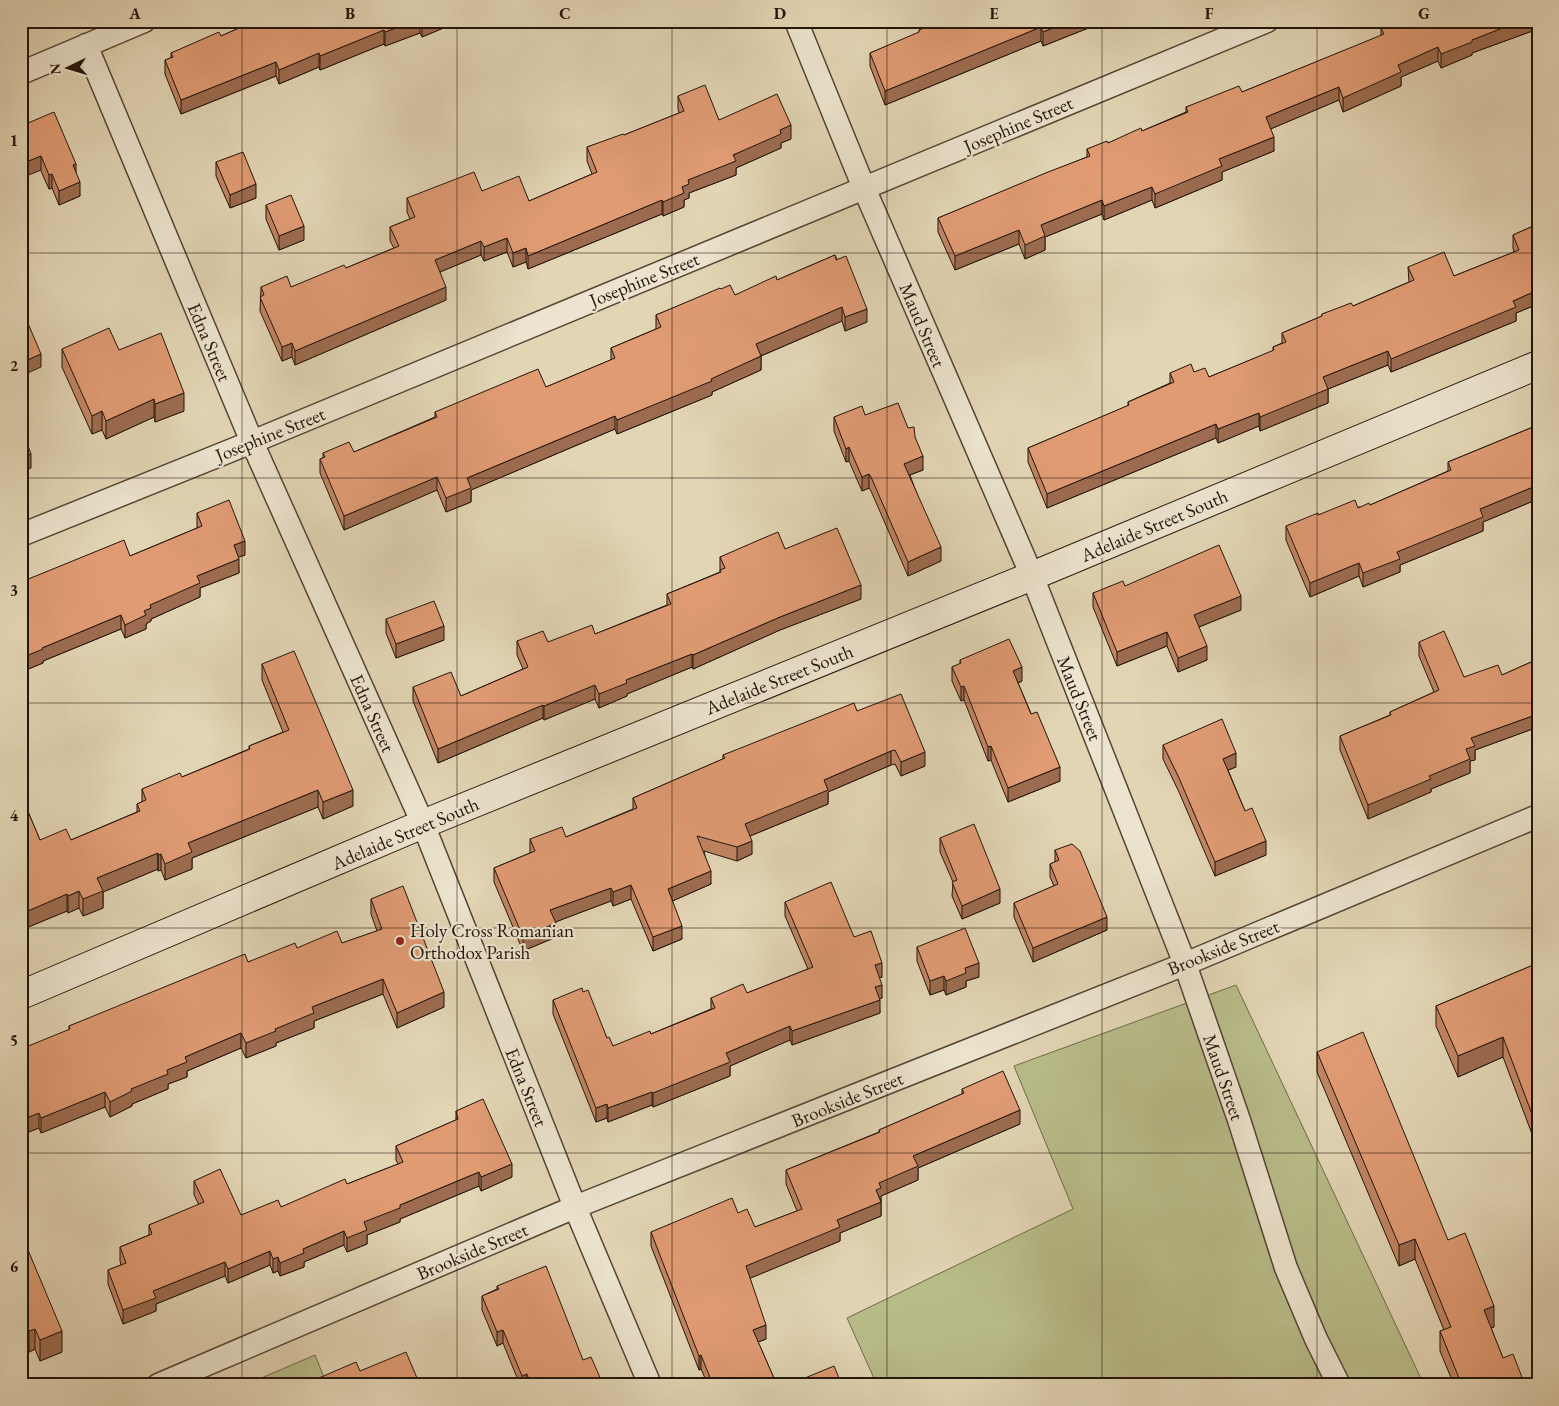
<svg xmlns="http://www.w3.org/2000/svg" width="1559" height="1406" font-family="'EB Garamond',serif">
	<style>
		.green { fill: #b8bc89; stroke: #6e684a }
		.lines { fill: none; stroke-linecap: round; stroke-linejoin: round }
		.street-casing { stroke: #534436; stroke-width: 25 }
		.secondary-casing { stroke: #23140c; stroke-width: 30 }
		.street { stroke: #ece4ce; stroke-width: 22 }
		.secondary { stroke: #ece4ce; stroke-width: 28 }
		.wall { fill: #c18563; stroke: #23140c }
		.shaded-wall { fill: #9d6c50; stroke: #23140c }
		.building { fill: #e09b73; stroke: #23140c }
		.grid { fill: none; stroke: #23140c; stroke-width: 1; stroke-opacity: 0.55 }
		.poi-dot { fill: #8f2418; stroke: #ece4ce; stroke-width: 2 }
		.labels { text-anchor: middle; stroke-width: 4.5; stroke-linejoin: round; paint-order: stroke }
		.street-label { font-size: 19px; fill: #23140c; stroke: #ece4ce }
		.poi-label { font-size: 19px; fill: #23140c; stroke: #ece4ce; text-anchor: start }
		.neatline { fill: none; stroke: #23140c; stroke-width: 2 }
		.grid-label { font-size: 16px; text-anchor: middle; font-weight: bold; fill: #23140c }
	</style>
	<rect width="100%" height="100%" fill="#e2d5b4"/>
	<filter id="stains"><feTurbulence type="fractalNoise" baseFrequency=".004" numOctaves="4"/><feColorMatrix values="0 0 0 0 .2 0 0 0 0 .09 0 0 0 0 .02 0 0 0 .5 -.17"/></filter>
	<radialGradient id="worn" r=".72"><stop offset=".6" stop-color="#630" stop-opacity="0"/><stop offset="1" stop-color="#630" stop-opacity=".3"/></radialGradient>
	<path class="green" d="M1236 985 1424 1385H877L847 1318 1073 1209 1014 1066Z
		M315 1355 327 1385H245Z"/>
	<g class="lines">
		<defs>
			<path id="street" d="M796 21 864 188 1032 576 1185 964 1239 1120 1286 1268 1316 1339 1339 1385
				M86 45 252 442 423 824 575 1207 650 1385
				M21 73 144 21
				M21 535 252 442 1267 21
				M158 1385 575 1207 1185 964 1538 816"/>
			<path id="secondary" d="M21 995 423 824 1032 576 1538 365"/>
		</defs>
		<use href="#street" class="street-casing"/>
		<use href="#secondary" class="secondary-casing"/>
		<use href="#street" class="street"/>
		<use href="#secondary" class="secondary"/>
	</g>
	<path class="wall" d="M255 21H453V24L422 37 420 33 385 46 384 44 320 70 319 67 279 84 276 76 181 114 165 74V60L171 58V53L221 36Z
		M1101 21V23L1043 46 1041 41 885 105 870 66V53L919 33V30Z
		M1397 21H1538V32L1536 33 1535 30 1472 53V55L1441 68 1438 61 1401 77V86L1343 112 1339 100 1270 129 1274 151 1222 172V180L1155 208 1152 200 1104 220 1102 214 1045 237V250L1025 259 1019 244 955 270 938 232V218L1087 157V149L1108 143 1142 131 1186 112V107L1242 92 1381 36V28Z
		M678 96 719 120 791 139 781 143V148L736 168V175L689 193V198L684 200V207L663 216 662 214 528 269 526 262 513 267 507 252 484 261 481 255 440 272 446 300 295 365 292 357 282 361 260 311 261 287H291L346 268 394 248 390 241V227L410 219 407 212V198L482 191 529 201 592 174 587 161V147L624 135 679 113 678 109Z
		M21 126 76 173 80 196 59 205 52 188 49 189Z
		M216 162 256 198 230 208 216 176Z
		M266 205 304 240 279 250 266 219Z
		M1538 224V304L1516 313V321L1391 372 1388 365 1328 389V403L1260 431 1259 426 1218 443 1216 438 1047 508 1028 462V448L1128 406V402L1170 383V373L1194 372 1209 377 1273 351V347L1282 343V333L1322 316V314L1353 306 1409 282 1408 267 1454 276 1514 252 1513 248V235Z
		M835 255 867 322 845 331 842 321 761 356V370L712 392V395L617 434 615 429 471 490V502L446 512 437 490 344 530 320 473V459L323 458V453L354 452 435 417V412L546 387 611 360V348L656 329V315L721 289 735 295 777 280Z
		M62 349 119 350 184 411 155 422 154 417 106 439 102 430 92 434 62 367Z
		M865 415 908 428 915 437 923 470 910 475 941 561 908 576 871 491 869 488 862 491 849 461 846 462 834 431V417Z
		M1538 425V499L1483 522V531L1400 565V572L1363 587 1359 576 1310 597 1286 540V526L1318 515 1370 505 1448 471V462Z
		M197 513 245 555 238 557 239 573 200 588V597L151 619V621L146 624V629L125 638 121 629 43 661V663L21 672V582L130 556 197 528Z
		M785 549 861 599 780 630 693 669 692 667 627 694V696L599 708 595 699 544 720 543 718 438 763 413 701V687L461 696 523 669 517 655V641L548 642 595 634 667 605V594L720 572V557Z
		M1125 586 1241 610 1199 627 1207 660 1178 672 1167 646 1117 666 1093 607V593Z
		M386 619 444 640 396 658 386 633Z
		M1419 642 1464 677 1502 675 1538 659V727L1475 750V760L1470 761V773L1431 789V792L1368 819 1340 750V736L1390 715V712L1434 692 1419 656Z
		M960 660 1022 681 1018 683 1060 781 1008 802 991 760 988 761 964 700 961 701 952 681V667L960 664Z
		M262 664 353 806 323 819 318 807 192 858V869L165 880 161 870 158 871V869L103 892V908L83 916 79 908 68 913 67 911 21 930V795L40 840H71L137 812V804L142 802V789L182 777 249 749V746L283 732 262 680Z
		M857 711 925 766 901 776 895 764 891 765 828 792V804L750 836 752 854 737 861 704 851 711 884 672 901 682 939 653 951 631 899 613 906 611 901 555 922 556 937 523 951 494 882V868L530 853V839L566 837 633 809V798L723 759V755Z
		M1163 745 1236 767 1228 770 1245 811 1266 855 1215 876 1179 792 1163 759Z
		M940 838 1000 903 962 919 952 896 953 882 940 852Z
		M1055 850 1107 930 1033 962 1014 917V903L1054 886 1050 877V864L1055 862Z
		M371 899 444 1007 397 1028 383 994 314 1021V1028L276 1043V1046L246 1058 241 1048 187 1071V1077L168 1084V1089L132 1104V1106L110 1117 105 1107 41 1133 39 1128 21 1135 69 1030V1026L248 962 297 948 342 943 377 931 371 914Z
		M785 902 854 937 882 977 879 978 882 998 879 999 880 1013 792 1045 790 1040 730 1066V1076L653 1107 652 1105 608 1122 607 1118 596 1122 553 1014V1000L583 992 607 1038 613 1046 651 1034 711 1009V998L747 993 808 969 785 916Z
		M917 947 979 977 966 981V987L946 995 944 990 930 995 917 961Z
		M1538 963V1150L1503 1057 1458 1077 1436 1026V1006Z
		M1317 1052 1448 1240 1494 1327 1491 1328 1503 1358 1525 1385H1454L1440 1351V1331L1444 1330 1415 1259 1399 1266 1317 1072Z
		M962 1089 1020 1124 918 1168V1180L881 1196V1216L840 1233V1241L750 1278 766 1339 758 1342 777 1385H708L701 1369 699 1370 651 1246V1232L738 1213 755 1227 797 1211 786 1184V1170L879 1132V1130L962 1094Z
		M456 1111 512 1177 481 1191 479 1186 400 1219V1222L367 1235V1244L347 1252 344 1245 304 1262V1267L280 1276 278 1271 273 1273 270 1265 228 1283 225 1276 156 1304V1311L123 1324 108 1284V1270L121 1265 120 1261V1247L149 1235V1225L199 1205 194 1195V1181L241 1215 281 1207 347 1184 398 1164 396 1160V1146L456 1120Z
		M21 1253 62 1352 40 1361 35 1349 29 1352 24 1341 21 1343Z
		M497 1286 583 1360 602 1385H520L503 1343 497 1346 482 1310V1296L497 1289Z
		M360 1371 420 1385H319V1378Z"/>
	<path class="shaded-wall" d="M414 21H420V33L385 46V32Z
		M427 21H453V24L422 37V24Z
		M1070 21H1101V23L1043 46V32Z
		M1520 21H1535V30L1472 53V55L1441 68V54L1472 40Z
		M1536 21H1538V32L1536 33Z
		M1041 27V41L885 105V91Z
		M384 30V44L320 70V56Z
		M1438 47V61L1401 77V86L1343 112V98L1398 65Z
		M319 53V67L279 84V70Z
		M276 62V76L181 114V100Z
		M1339 87V100L1266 131V117Z
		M791 125V139L781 143V148L736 168V175L689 193V198L684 200V207L663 216V202L682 187 688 180 780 130Z
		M1274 137V151L1222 172V180L1155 208V194L1219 159Z
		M41 156V170L21 178V164Z
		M76 164V178L73 165Z
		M52 174V188L49 189V175Z
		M80 182V196L59 205V191Z
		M256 184V198L230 208V195Z
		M1152 187V200L1104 220V206Z
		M662 200V214L528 269V256Z
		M1102 200V214L1045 237V250L1025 259V245L1041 225Z
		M304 226V240L279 250V236Z
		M1019 230V244L955 270V256Z
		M507 238V252L484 261V247Z
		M481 241V255L435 274V260Z
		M526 248V262L513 267V253Z
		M446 287V300L295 365V351Z
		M1538 290V304L1516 313V321L1391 372V359L1513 301Z
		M842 307V321L756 358V344Z
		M867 309V322L845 331V317Z
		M292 343V357L282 361V347Z
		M1388 351V365L1328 389V403L1260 431V417L1323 377Z
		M41 354V367L21 376V363Z
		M761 356V370L712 392V395L617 434V420Z
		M184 393V411L155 422V404Z
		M154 399V417L106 439V421Z
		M102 411V430L92 434V416Z
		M1259 413V426L1218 443V429Z
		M615 416V429L471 490V502L446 512V498L467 478Z
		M1216 424V438L1047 508V494Z
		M849 447V461L846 462V449Z
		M31 454V468L21 472V458Z
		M923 456V470L904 477V464Z
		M869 474V488L862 491V477Z
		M437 477V490L344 530V516Z
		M1538 485V499L1483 522V531L1400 565V572L1363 587V573L1397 552 1480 509Z
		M245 541V555L234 559V545Z
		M941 547V561L908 576V562Z
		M239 559V573L200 588V597L151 619V621L146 624V629L125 638V625L150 605 197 576Z
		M1359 563V576L1310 597V583Z
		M861 585V599L780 630 693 669V655L780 617Z
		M1241 596V610L1194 629V615Z
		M121 615V629L43 661V663L21 672V658L42 648Z
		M444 626V640L396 658V644Z
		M1167 632V646L1117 666V652Z
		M1207 646V660L1178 672V658Z
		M692 654V667L627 694V696L599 708V694L626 680Z
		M1022 667V681L1013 685V671Z
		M595 685V699L544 720V706Z
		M964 686V700L961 701V687Z
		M543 705V718L438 763V749Z
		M1538 714V727L1475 750V760L1470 761V773L1431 789V792L1368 819V805L1429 776 1466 749 1471 738Z
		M991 746V760L988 761V747Z
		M891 751V765L828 792V804L745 838V824L824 780Z
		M925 752V766L901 776V762Z
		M1236 753V767L1223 772V759Z
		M1060 767V781L1008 802V788Z
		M318 790V807L192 858V869L165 880V864L188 843Z
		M353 790V806L323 819V802Z
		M752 841V854L737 861V847Z
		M1266 841V855L1215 876V862Z
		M158 853V869L103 892V908L83 916V899L97 878Z
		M161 854V870L158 871V855Z
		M711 871V884L668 903V889Z
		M631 885V899L613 906V892Z
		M611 888V901L550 924V910Z
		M1000 889V903L962 919V906Z
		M79 891V908L68 913V896Z
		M67 894V911L21 930V914Z
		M1107 917V930L1033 962V948Z
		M556 923V937L523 951V937Z
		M682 926V939L653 951V937Z
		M882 963V977L875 979V965Z
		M979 963V977L966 981V987L946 995V981L965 968Z
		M944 976V990L930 995V981Z
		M383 979V994L314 1021V1028L276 1043V1046L246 1058V1043L275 1029 312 1007Z
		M882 985V998L875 1001V987Z
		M444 992V1007L397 1028V1013Z
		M880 1000V1013L792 1045V1031Z
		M790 1026V1040L730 1066V1076L653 1107V1093L726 1053Z
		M241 1033V1048L187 1071V1077L168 1084V1089L132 1104V1106L110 1117V1102L131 1089 167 1070 185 1057Z
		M1503 1037V1057L1458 1077V1056Z
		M105 1092V1107L41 1133V1118Z
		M652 1092V1105L608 1122V1108Z
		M607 1104V1118L596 1122V1108Z
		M1020 1110V1124L918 1168V1180L881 1196V1202L876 1190 879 1183 913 1156Z
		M39 1113V1128L21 1135V1120Z
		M512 1164V1177L481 1191V1177Z
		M479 1172V1186L400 1219V1222L367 1235V1244L347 1252V1238L364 1222 400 1205Z
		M881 1202V1216L840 1233V1241L746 1280V1266L837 1220Z
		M344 1231V1245L304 1262V1267L280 1276V1263L303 1249Z
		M1415 1239V1259L1399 1266V1245Z
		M270 1251V1265L228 1283V1269Z
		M278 1257V1271L273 1273V1259Z
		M225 1262V1276L156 1304V1311L123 1324V1310L153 1291Z
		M1494 1306V1327L1484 1331V1310Z
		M24 1321V1341L21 1343V1322Z
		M766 1325V1339L753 1344V1330Z
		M35 1329V1349L29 1352V1331Z
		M503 1330V1343L497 1346V1332Z
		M62 1331V1352L40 1361V1340Z
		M701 1355V1369L699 1370V1356Z
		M527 1374V1385H522V1376Z
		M1471 1379V1385H1461V1383Z"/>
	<path class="building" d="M255 21H414L385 32 384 30 320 56 319 53 279 70 276 62 181 100 165 60 173 57 171 53 219 32 221 36Z
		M942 21H1070L1043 32 1041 27 885 91 870 53 919 32V30Z
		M1397 21H1520L1472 40V42L1441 54 1438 47 1398 65 1401 72 1343 98 1339 87 1266 117 1274 137 1219 159 1222 166 1155 194 1152 187 1104 206 1102 200 1041 225 1045 236 1025 245 1019 230 955 256 938 218 1048 172 1090 156 1087 149 1107 141 1108 143 1141 128 1142 131 1188 112 1186 107 1239 86 1242 92 1384 34 1381 28Z
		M705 85 719 120 777 94 791 125 780 130 781 134 733 155 736 161 688 180 689 184 682 187 684 193 663 202 662 200 528 256 526 248 513 253 507 238 484 247 481 241 435 260 446 287 295 351 292 343 282 347 260 297 264 295 261 287 287 276 291 287 344 265 346 268 399 246 390 227 415 217 407 198 474 172 482 191 519 176 529 201 597 172 587 147 623 134 624 135 684 111 678 96Z
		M54 112 76 164 73 165 80 182 59 191 52 174 49 175 41 156 21 164V126Z
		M243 152 256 184 230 195 216 162Z
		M291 195 304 226 279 236 266 205Z
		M1538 224V290L1513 301 1516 307 1391 359 1388 351 1323 377 1328 389 1260 417 1259 413 1218 429 1216 424 1047 494 1028 448 1129 405 1128 402 1174 382 1170 373 1191 364 1194 372 1205 368 1209 377 1274 350 1273 347 1286 342 1282 333 1322 316V314L1351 303 1353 306 1414 280 1408 267 1444 252 1454 276 1519 250 1513 235Z
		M835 255 836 260 846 256 867 309 845 317 842 307 756 344 761 356 711 379 712 381 617 420 615 416 467 478 471 488 446 498 437 477 344 516 320 459 325 457 323 453 349 442 354 452 437 417 435 412 538 369 546 387 615 358 611 348 661 327 656 315 720 288 721 289 730 285 735 295 776 276 777 280Z
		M21 307 41 354 21 363Z
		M109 328 119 350 161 333 184 393 155 404 154 399 106 421 102 411 92 416 62 349Z
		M898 403 908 428 914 427 915 437 923 456 904 464 941 547 908 562 871 477 869 474 862 477 849 447 846 449 834 417 862 406 865 415Z
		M1538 425V485L1480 509 1483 517 1397 552 1400 559 1363 573 1359 563 1310 583 1286 526 1318 513V515L1355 500 1358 508 1369 503 1370 505 1451 470 1448 462Z
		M21 427 31 454 21 458Z
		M229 500 245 541 234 545 239 559 197 576 200 583 150 605 151 608 144 611 146 615 125 625 121 615 42 648 43 649 21 658V582L124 540 130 556 202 526 197 513Z
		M837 528 861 585 780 617 693 655 692 654 626 680 627 683 599 694 595 685 544 706 543 705 438 749 413 687 451 672 461 696 528 667 517 641 543 631 548 642 592 625 595 634 671 604 667 594 721 572 720 570 725 568 720 557 759 540 778 532 785 549Z
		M1219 545 1241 596 1194 615 1207 646 1178 658 1167 632 1117 652 1093 593 1123 581 1125 586Z
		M434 601 444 626 396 644 386 619Z
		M1444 631 1464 677 1498 665 1502 675 1538 659V714L1471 738 1475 746 1466 749 1470 759 1429 776 1431 779 1368 805 1340 736 1391 715 1390 712 1439 690 1419 642Z
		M1009 639 1022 667 1013 671 1031 714 1037 712 1060 767 1008 788 991 746 988 747 964 686 961 687 952 667 961 663 960 660Z
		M294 651 353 790 323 802 318 790 188 843 192 852 165 864 161 854 158 855V853L97 878 103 891 83 899 79 891 68 896 67 894 21 914V795L40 840 66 829 71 840 140 811 137 804 146 800 142 789 180 773 182 777 250 749 249 746 289 730 262 664Z
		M901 694 925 752 901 762 895 750 891 751 824 780 828 790 745 824 752 841 737 847 697 836 711 871 668 889 682 926 653 937 631 885 613 892 611 888 550 910 556 923 523 937 494 868 535 851 530 839 562 827 566 837 637 808 633 798 725 758 723 755 854 703 857 711Z
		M1222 719 1236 753 1223 759 1245 811 1252 808 1266 841 1215 862 1179 778 1163 745Z
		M974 824 1000 889 962 906 952 882 957 880 940 838Z
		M1072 844 1080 851 1107 917 1033 948 1014 903 1058 884 1050 864 1059 860 1055 850Z
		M831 882 854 937 871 931 882 963 875 965 882 985 875 987 880 1000 792 1031 790 1026 726 1053 730 1062 653 1093 652 1092 608 1108 607 1104 596 1108 553 1000 582 988 583 992 588 990 607 1038 609 1037 613 1046 650 1031 651 1034 715 1008 711 998 743 984 747 993 813 967 785 902Z
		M403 886 444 992 397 1013 383 979 312 1007 314 1013 275 1029 276 1031 246 1043 241 1033 185 1057 187 1062 167 1070 168 1074 131 1089 132 1091 110 1102 105 1092 41 1118 39 1113 21 1120V1049L70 1029 69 1026 245 954 248 962 295 943 297 948 337 931 342 943 382 929 371 899Z
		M965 928 979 963 965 968 966 973 946 981 944 976 930 981 917 947Z
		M1538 963V1130L1503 1037 1458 1056 1436 1006Z
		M1363 1032 1448 1240 1465 1233 1494 1306 1484 1310 1503 1358 1513 1354 1525 1385H1473L1471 1379 1461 1383 1440 1331 1451 1327 1415 1239 1399 1245 1317 1052Z
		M1003 1071 1020 1110 913 1156 918 1166 879 1183 881 1188 876 1190 881 1202 837 1220 840 1227 746 1266 766 1325 753 1330 777 1385H713L701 1355 699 1356 651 1232 732 1198 738 1213 747 1209 755 1227 802 1209 786 1170 880 1132 879 1130 964 1093 962 1089Z
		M483 1099 512 1164 481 1177 479 1172 400 1205V1208L364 1222 367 1230 347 1238 344 1231 303 1249 304 1253 280 1263 278 1257 273 1259 270 1251 228 1269 225 1262 153 1291 156 1298 123 1310 108 1270 126 1263 120 1247 152 1234 149 1225 204 1202 194 1181 220 1169 241 1215 278 1200 281 1207 345 1179 347 1184 403 1162 396 1146 458 1119 456 1111Z
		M28 1250 62 1331 40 1340 35 1329 29 1331 24 1321 21 1322V1253Z
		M546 1266 583 1360 591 1357 602 1382 597 1384V1385H531L527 1374 522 1376 503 1330 497 1332 482 1296 499 1289 497 1286Z
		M406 1352 420 1385H322L319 1378 356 1362 360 1371Z
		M834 1366 842 1385H788Z"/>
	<path class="grid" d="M242 21V1385M457 21V1385M672 21V1385M887 21V1385M1102 21V1385M1317 21V1385M21 253H1538M21 478H1538M21 703H1538M21 928H1538M21 1153H1538"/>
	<circle class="poi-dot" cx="400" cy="941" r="5"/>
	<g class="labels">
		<g class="street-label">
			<text transform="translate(1018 124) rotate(-23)" y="7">Josephine Street</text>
			<text transform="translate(644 279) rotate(-22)" y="7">Josephine Street</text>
			<text transform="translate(923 325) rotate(67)" y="7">Maud Street</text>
			<text transform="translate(210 342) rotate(67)" y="7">Edna Street</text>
			<text transform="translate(270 434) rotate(-22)" y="7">Josephine Street</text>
			<text transform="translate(1154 525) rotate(-23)" y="7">Adelaide Street South</text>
			<text transform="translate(779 679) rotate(-22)" y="7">Adelaide Street South</text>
			<text transform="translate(1080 698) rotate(68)" y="7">Maud Street</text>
			<text transform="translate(373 713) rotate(66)" y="7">Edna Street</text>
			<text transform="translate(405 833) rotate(-23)" y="7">Adelaide Street South</text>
			<text transform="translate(1223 947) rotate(-22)" y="7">Brookside Street</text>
			<text transform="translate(1224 1077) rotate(71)" y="7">Maud Street</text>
			<text transform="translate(527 1087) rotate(68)" y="7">Edna Street</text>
			<text transform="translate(847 1099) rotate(-22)" y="7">Brookside Street</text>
			<text transform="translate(472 1251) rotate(-23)" y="7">Brookside Street</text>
		</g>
		<g class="poi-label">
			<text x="410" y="937">Holy Cross Romanian<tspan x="410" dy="22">Orthodox Parish</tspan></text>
		</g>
	</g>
	<rect width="1559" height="1406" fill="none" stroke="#e2d5b4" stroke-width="55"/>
	<g transform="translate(68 68) rotate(265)" stroke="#ece4ce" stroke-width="4" paint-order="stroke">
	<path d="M0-4L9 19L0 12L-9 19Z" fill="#23140c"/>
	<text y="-8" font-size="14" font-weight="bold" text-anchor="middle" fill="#23140c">N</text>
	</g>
	<rect x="28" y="28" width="1504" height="1350" class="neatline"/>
	<g class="grid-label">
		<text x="135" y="19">A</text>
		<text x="350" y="19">B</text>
		<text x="565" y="19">C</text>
		<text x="780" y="19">D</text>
		<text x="994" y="19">E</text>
		<text x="1209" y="19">F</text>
		<text x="1424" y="19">G</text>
		<text x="14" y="146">1</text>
		<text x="14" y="371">2</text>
		<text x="14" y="596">3</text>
		<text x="14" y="821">4</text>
		<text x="14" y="1046">5</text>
		<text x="14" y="1272">6</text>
	</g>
	<rect width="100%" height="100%" filter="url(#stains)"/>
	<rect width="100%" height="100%" fill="url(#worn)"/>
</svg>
